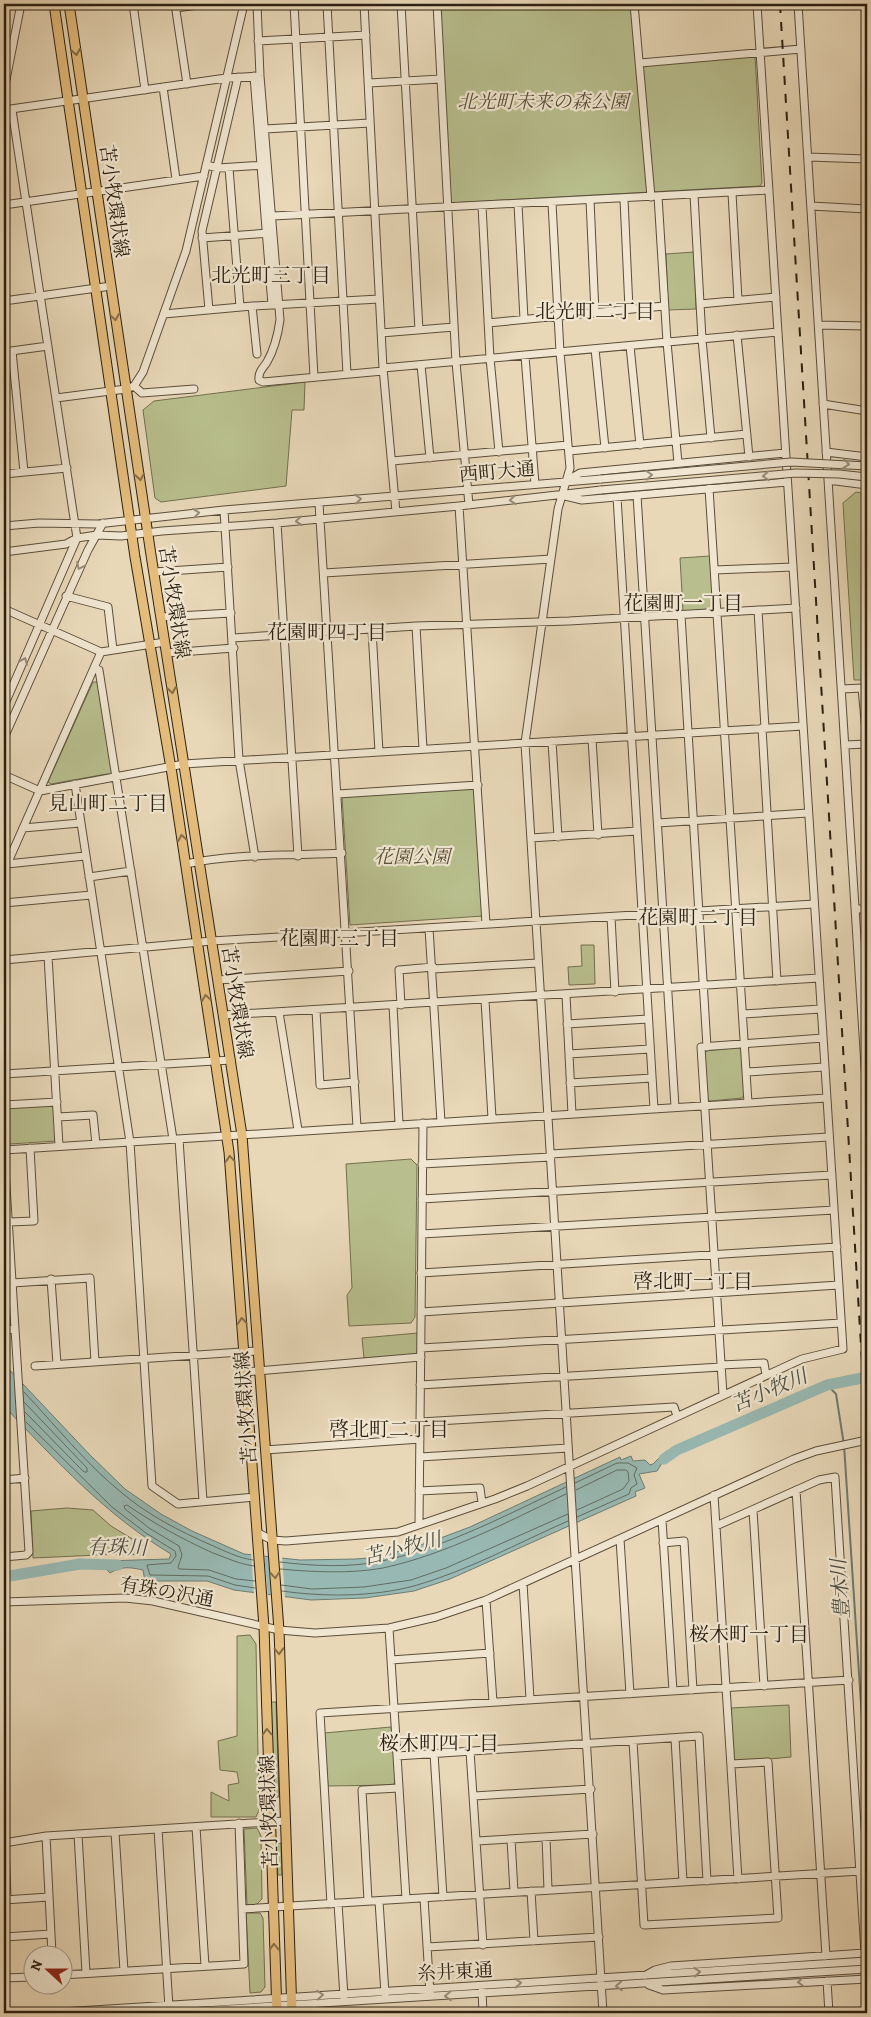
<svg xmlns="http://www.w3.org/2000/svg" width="871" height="2017" font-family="Alegreya,'Noto Serif JP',serif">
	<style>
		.green { fill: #b8be8d; stroke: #726f4f }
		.water { fill: #98b9b3; stroke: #6d7c72 }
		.pier { fill: #e8d8b8 }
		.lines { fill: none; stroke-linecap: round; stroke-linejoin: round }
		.shore { stroke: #626c62; stroke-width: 1 }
		.stream { stroke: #6d7c72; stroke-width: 2 }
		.river { stroke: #98b9b3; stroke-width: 11 }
		.minor-casing { stroke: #5b4e3b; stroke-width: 9 }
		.major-casing { stroke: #2c2011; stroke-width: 11 }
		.minor { stroke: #f0e6d1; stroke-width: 7 }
		.major { stroke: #e4bc7c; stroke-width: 9 }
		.rail { stroke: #2c2011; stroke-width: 2; stroke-dasharray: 9 9; stroke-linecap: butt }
		.minor-bridge-casing { stroke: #5b4e3b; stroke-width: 9; stroke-linecap: butt }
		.minor-bridge { stroke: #f0e6d1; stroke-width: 7 }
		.oneway { stroke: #886e46 }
		.oneway2 { stroke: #988d7b }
		.labels { text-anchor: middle; stroke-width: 4.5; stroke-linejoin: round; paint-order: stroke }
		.park-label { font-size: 19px; font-style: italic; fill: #564f36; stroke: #f0e6d1 }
		.street-label { font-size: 19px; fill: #2c2011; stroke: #f0e6d1 }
		.neighbourhood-label { font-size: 20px; fill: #2c2011; stroke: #f0e6d1 }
		.water-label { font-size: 20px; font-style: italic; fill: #4c4e42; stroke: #f0e6d1 }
	</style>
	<rect width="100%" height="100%" fill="#e8d8b8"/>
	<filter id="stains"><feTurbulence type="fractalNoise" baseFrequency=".004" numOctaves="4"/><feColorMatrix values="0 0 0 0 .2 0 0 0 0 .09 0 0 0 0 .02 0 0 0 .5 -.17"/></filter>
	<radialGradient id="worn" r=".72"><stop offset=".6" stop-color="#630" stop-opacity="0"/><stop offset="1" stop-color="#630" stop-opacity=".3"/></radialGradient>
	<path class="green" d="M440 4H632L636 65 755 56 762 183 760 186 450 203Z
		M694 252 696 309 668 310 666 254Z
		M305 382 304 410H292L286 486 161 502 155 498 143 410 154 401Z
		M856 492 867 494V680H854L843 503Z
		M710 556 714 607 712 610 683 611 680 558Z
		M93 682H98L112 773 51 784 48 782Z
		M474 788 483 916 350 925 342 796Z
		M581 945H594L595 984 569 985 568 967 582 966Z
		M741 1047 744 1095 742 1098 710 1101 707 1099 704 1051Z
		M55 1104 56 1141 10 1144 8 1143 5 1107Z
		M411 1159 417 1165 415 1317 411 1323 349 1326 347 1295 352 1288 346 1164Z
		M418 1333V1352L416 1355 364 1358 362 1338Z
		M67 1508 93 1510 111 1526 144 1546 142 1555 120 1554 33 1558 31 1511Z
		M250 1635 256 1644 259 1810 256 1817H211V1792L229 1801 228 1785 239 1783 237 1772 220 1770 218 1741 237 1736V1636Z
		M271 1702H276L279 1797H274Z
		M789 1705 791 1757 736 1762 733 1760 731 1708Z
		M391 1727 396 1780 393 1785 328 1786 324 1733Z
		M257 1828 261 1836 262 1899 256 1905H247L244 1829Z
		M281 1843 282 1875H278L276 1844Z
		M246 1913H260L263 1918 265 1987 261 1992 250 1993Z"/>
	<path class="water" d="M4 1364 90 1455 125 1489 161 1514 192 1531 244 1554 300 1560 356 1559 380 1557 430 1542 470 1527 620 1457 621 1460 631 1456 633 1461 645 1460 650 1465 653 1464 665 1452 677 1447 676 1452 662 1463 657 1471 639 1474 645 1488 635 1492 636 1496 450 1579 414 1591 365 1598 311 1600 234 1590 207 1581H145L143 1570C130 1567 121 1566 110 1573L105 1568 104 1561 169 1559 171 1554C107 1516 55 1460 4 1406Z"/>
	<path class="pier" d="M251 1552 264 1553 268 1597 254 1595Z
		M268 1554 282 1555 285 1599 271 1597Z"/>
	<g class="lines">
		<path class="shore" d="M24 1392C56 1426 86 1464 122 1493 148 1515 179 1531 211 1545 225 1551 238 1558 253 1560
			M24 1402 87 1468V1472H84L78 1466 25 1412
			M26 1422 112 1507 146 1533 175 1551 176 1556 171 1563 147 1565 150 1575 208 1576 235 1585 255 1588
			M575 1483 617 1463H628L637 1468 634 1475 637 1484 631 1488 629 1494 577 1517
			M576 1490 617 1470H626L628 1472 629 1481 623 1489 577 1510
			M280 1562C312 1566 350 1568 382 1561 447 1547 506 1515 566 1487
			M254 1566C239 1564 227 1558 213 1553 182 1539 155 1524 127 1505L124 1506 125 1509 149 1528 179 1546 182 1555 178 1567 179 1569 209 1570 236 1579 255 1581
			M280 1569C313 1572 350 1574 383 1568 447 1554 507 1522 566 1494
			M281 1585 312 1589 364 1587 411 1580 446 1568 568 1514
			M282 1591C324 1597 372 1597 414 1586 467 1571 518 1543 568 1521"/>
		<path class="stream" d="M827 1385 836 1394 844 1445 867 1795"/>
		<path class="river" d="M664 1459 677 1450 827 1385 867 1377
			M4 1577 80 1564 118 1565"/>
		<defs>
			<path id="minor" d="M133 4 145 90
				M175 4 187 84
				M257 4 260 76 280 320C278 334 274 350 267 362 263 368 258 372 259 380L263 382 383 371
				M294 4 314 377
				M327 4 347 374
				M364 4 383 368 396 512
				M401 4 419 330
				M437 4 456 362 469 505
				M634 4 651 197
				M798 4 867 1098
				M176 8 204 4
				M258 41 366 35
				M640 63 801 49
				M254 76 272 305
				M369 83 441 79
				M163 87 176 179
				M4 90 21 4
				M4 110 226 78 260 76
				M265 129 370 123
				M808 157 867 159
				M206 165 218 168 265 165
				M229 168 240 307
				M732 193 738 300
				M694 195 702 339 711 438
				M658 196 667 342 678 463
				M624 199 629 309
				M590 200 595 313
				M552 203 560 352 570 468 558 509 525 743 603 2013
				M518 204 524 319
				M4 205 204 176
				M482 206 490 358 499 452
				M811 206 867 209
				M273 216 769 190
				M202 238 269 233
				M4 301 111 286
				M700 304 776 297
				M252 306 257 354
				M209 310 202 231 238 77
				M164 314 252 306 379 299
				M488 323 664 306
				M819 325 867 326
				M381 333 454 327
				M737 335 749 457
				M630 346 640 445
				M595 349 605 448
				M12 351 24 472
				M4 352 48 346
				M525 356 535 484
				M421 365 430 458
				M383 368 778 332
				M134 386 142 393 194 389
				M56 398 126 389 134 386 143 372 186 251 244 4
				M823 404 867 411
				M569 451 747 434
				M826 452 867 457
				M392 461 568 445
				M4 474 67 468
				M568 480 580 473 785 453
				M828 480 867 485
				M709 488 748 1103
				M637 495 675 1107
				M565 496 582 500 787 482
				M617 497 654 1109
				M319 503 357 1127
				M459 506 486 924
				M224 510 239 760 255 857
				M277 523 298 856
				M4 526 39 523 97 524 224 510 601 479
				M4 552 66 544 77 538 97 535 121 536 162 531 277 523 459 506 601 490
				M715 570 793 567
				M154 572 228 567
				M324 573 551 559
				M66 596 108 607 113 650
				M4 609 101 652 165 642
				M758 610 765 728
				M681 615 707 1047
				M161 617 231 613
				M416 626 423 749
				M372 630 379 752
				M233 638 416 626 569 621 796 608
				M167 653 234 648
				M95 668 99 670 173 1139
				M842 689 862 688 867 742
				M4 706 77 538 12 110
				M762 728 777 981
				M4 738 88 550 103 523
				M592 739 598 835
				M552 741 558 837
				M845 745 867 744
				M4 775 40 791 184 764 803 726
				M75 784 130 1142 152 1486 178 1504 255 1497
				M338 794 478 785
				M658 823 808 813
				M23 828 80 823
				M531 838 637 831
				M7 864 85 856
				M186 864C236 853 291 856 342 853
				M4 871 101 652
				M89 877 131 871
				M4 903 91 895
				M855 909H867
				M611 917 615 992
				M429 928 441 1122
				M48 956 59 1146
				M4 960 212 941 814 904
				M433 969 538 963
				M218 980 349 971
				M566 995 572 1114
				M485 1000 492 1118
				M393 1005 399 1124
				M401 1005 399 970 433 967
				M316 1010 320 1085 355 1082
				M279 1012 298 1130
				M743 1014 821 1009
				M224 1015 819 978
				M567 1024 648 1019
				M569 1054 650 1049
				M747 1072 824 1067
				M4 1074 231 1060
				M570 1083 652 1078
				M4 1105 57 1102
				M58 1117 93 1115 96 1144
				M179 1139 203 1501
				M4 1150 827 1098
				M4 1154 29 1552 26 1555 4 1557
				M551 1154 829 1137
				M422 1164 551 1157
				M422 1199 832 1175
				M9 1222 34 1221 30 1148
				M422 1234 834 1210
				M421 1273 837 1247
				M51 1279 57 1364
				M12 1283 90 1278 95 1362
				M4 1286 13 1285
				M421 1312 839 1285
				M4 1330 15 1329
				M421 1348 841 1323
				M721 1365 764 1363 766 1375
				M35 1366 257 1351
				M245 1372 421 1357
				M420 1385 721 1367
				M723 1395 701 1047 823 1038
				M420 1422 674 1407 677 1416
				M265 1450 420 1439
				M420 1457 568 1448
				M4 1480 25 1478
				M796 1490 826 1956
				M419 1491 480 1488 482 1503
				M714 1495 738 1879
				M753 1510 764 1686
				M662 1520 673 1691
				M419 1524 423 1123
				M258 1533 272 1540 286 1541 398 1532 495 1499 527 1486 802 1359 843 1349 757 4
				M620 1539 630 1694
				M663 1543 684 1541 693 1690
				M523 1583 530 1699
				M486 1600 493 1702
				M4 1602 125 1598 153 1601 279 1630 315 1633 389 1628 436 1617 486 1600 794 1459 816 1451 867 1440
				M389 1628 406 1899
				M391 1660 490 1653
				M675 1738 683 1882
				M633 1741 644 1925 778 1918 768 1762 731 1764
				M470 1751 483 1945
				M434 1753 443 1897
				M397 1756 699 1736 707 1881
				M474 1796 591 1789
				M196 1827 205 1966
				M158 1829 169 2008
				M115 1832 124 1971
				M78 1834 86 1973
				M46 1836 52 1954
				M546 1837 548 1890
				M511 1839 514 1892
				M477 1841 593 1834
				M4 1843 46 1836 285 1821
				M5 1843 7 1899
				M531 1891 534 1941
				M424 1898 430 1994
				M4 1900 49 1897
				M368 1901 362 1790 399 1788
				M379 1901 385 1994
				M338 1903 344 1997
				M331 1904 320 1713 849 1680
				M242 1909 861 1871
				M4 1937 51 1934
				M427 1947 599 1937
				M62 1975 244 1964 239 1823
				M646 1975 655 1970 671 1966 865 1953 835 1477 819 1480 716 1526
				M4 1978 32 1977
				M827 1981 829 2013
				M649 1985 663 1990 867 1979
				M482 1991 483 2013
				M45 2013 867 1961
				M163 2013 867 1969"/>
			<path id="major" d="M54 4 135 557 172 774 229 1152 264 1627 277 2013
				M69 4 151 555 242 1135 279 1630 292 2013"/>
		</defs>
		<use href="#minor" class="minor-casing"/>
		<use href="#major" class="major-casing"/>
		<use href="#minor" class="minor"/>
		<use href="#major" class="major"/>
		<path class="rail" d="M780 4 867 1445"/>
		<defs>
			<path id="minor-bridge" d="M601 479 791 462 867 466
				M601 490 796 473 839 474 867 477"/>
		</defs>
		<use href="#minor-bridge" class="minor-bridge-casing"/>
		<use href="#minor-bridge" class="minor-bridge"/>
	</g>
	<defs><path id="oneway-chevron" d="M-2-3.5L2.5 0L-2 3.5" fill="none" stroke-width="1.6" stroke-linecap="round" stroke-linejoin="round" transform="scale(1.25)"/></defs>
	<g class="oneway">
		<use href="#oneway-chevron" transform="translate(76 52) rotate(81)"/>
		<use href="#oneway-chevron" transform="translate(115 317) rotate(82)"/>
		<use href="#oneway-chevron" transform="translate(140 477) rotate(81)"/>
		<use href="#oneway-chevron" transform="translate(172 690) rotate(81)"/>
		<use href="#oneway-chevron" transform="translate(182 838) rotate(-99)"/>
		<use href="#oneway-chevron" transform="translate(206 998) rotate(-98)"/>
		<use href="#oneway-chevron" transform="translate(230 1159) rotate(-94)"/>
		<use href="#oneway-chevron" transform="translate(242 1321) rotate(-94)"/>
		<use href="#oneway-chevron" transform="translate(275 1575) rotate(86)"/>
		<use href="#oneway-chevron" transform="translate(279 1651) rotate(88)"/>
		<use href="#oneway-chevron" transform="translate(267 1732) rotate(-92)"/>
		<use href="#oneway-chevron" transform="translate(274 1947) rotate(-92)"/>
	</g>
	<g class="oneway2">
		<use href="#oneway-chevron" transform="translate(846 464) rotate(6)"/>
		<use href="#oneway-chevron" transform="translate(649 475) rotate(-5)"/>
		<use href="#oneway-chevron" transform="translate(766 476) rotate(175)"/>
		<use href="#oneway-chevron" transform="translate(358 499) rotate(-5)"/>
		<use href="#oneway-chevron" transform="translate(513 500) rotate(174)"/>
		<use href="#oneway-chevron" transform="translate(196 513) rotate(-6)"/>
		<use href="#oneway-chevron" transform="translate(299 521) rotate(174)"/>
		<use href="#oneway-chevron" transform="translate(80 566) rotate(115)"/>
		<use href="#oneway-chevron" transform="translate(24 661) rotate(-66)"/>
		<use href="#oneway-chevron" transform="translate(697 1972) rotate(-4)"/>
		<use href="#oneway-chevron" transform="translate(801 1982) rotate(177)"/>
		<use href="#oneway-chevron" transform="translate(518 1983) rotate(-4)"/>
		<use href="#oneway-chevron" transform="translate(619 1986) rotate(176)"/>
		<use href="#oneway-chevron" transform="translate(320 1995) rotate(-4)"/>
		<use href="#oneway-chevron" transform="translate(448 1996) rotate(177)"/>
	</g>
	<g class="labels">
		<g class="park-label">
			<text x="543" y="108">北光町未来の森公園</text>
			<text x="412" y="863">花園公園</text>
		</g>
		<g class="street-label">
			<text transform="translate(115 201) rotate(82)" y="7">苫小牧環状線</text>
			<text transform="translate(497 471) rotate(-5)" y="7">西町大通</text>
			<text transform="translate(175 602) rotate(81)" y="7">苫小牧環状線</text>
			<text transform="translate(238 1002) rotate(81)" y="7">苫小牧環状線</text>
			<text transform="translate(245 1408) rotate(-94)" y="7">苫小牧環状線</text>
			<text transform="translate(167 1591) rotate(10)" y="7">有珠の沢通</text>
			<text transform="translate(268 1812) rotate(-92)" y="7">苫小牧環状線</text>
			<text transform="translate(455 1971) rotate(-3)" y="7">糸井東通</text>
		</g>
		<g class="neighbourhood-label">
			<text x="271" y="282">北光町三丁目</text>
			<text x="595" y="318">北光町二丁目</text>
			<text x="683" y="610">花園町一丁目</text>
			<text x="327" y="639">花園町四丁目</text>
			<text x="108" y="810">見山町二丁目</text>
			<text x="698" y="924">花園町二丁目</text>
			<text x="339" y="945">花園町三丁目</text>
			<text x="693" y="1288">啓北町一丁目</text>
			<text x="389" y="1436">啓北町二丁目</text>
			<text x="749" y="1641">桜木町一丁目</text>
			<text x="439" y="1750">桜木町四丁目</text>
		</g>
		<g class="water-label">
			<text transform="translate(769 1390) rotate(-23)" y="7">苫小牧川</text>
			<text transform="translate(117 1547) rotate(1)" y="7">有珠川</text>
			<text transform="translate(402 1548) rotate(-14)" y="7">苫小牧川</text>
			<text transform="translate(840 1589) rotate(-94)" y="7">豊木川</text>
		</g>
	</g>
	<rect width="871" height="2017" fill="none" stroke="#e8d8b8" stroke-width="20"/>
	<rect x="5" y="5" width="861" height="2007" fill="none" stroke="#2c2011" stroke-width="2.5"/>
	<rect x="10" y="10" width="851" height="1997" fill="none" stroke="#2c2011"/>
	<g transform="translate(48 1970) rotate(291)"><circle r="24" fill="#f0e6d1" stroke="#a29784"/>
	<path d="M0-4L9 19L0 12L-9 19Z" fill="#8f2418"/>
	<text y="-8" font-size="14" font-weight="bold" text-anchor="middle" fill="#2c2011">N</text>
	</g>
	<rect width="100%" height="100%" filter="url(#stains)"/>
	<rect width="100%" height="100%" fill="url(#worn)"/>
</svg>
